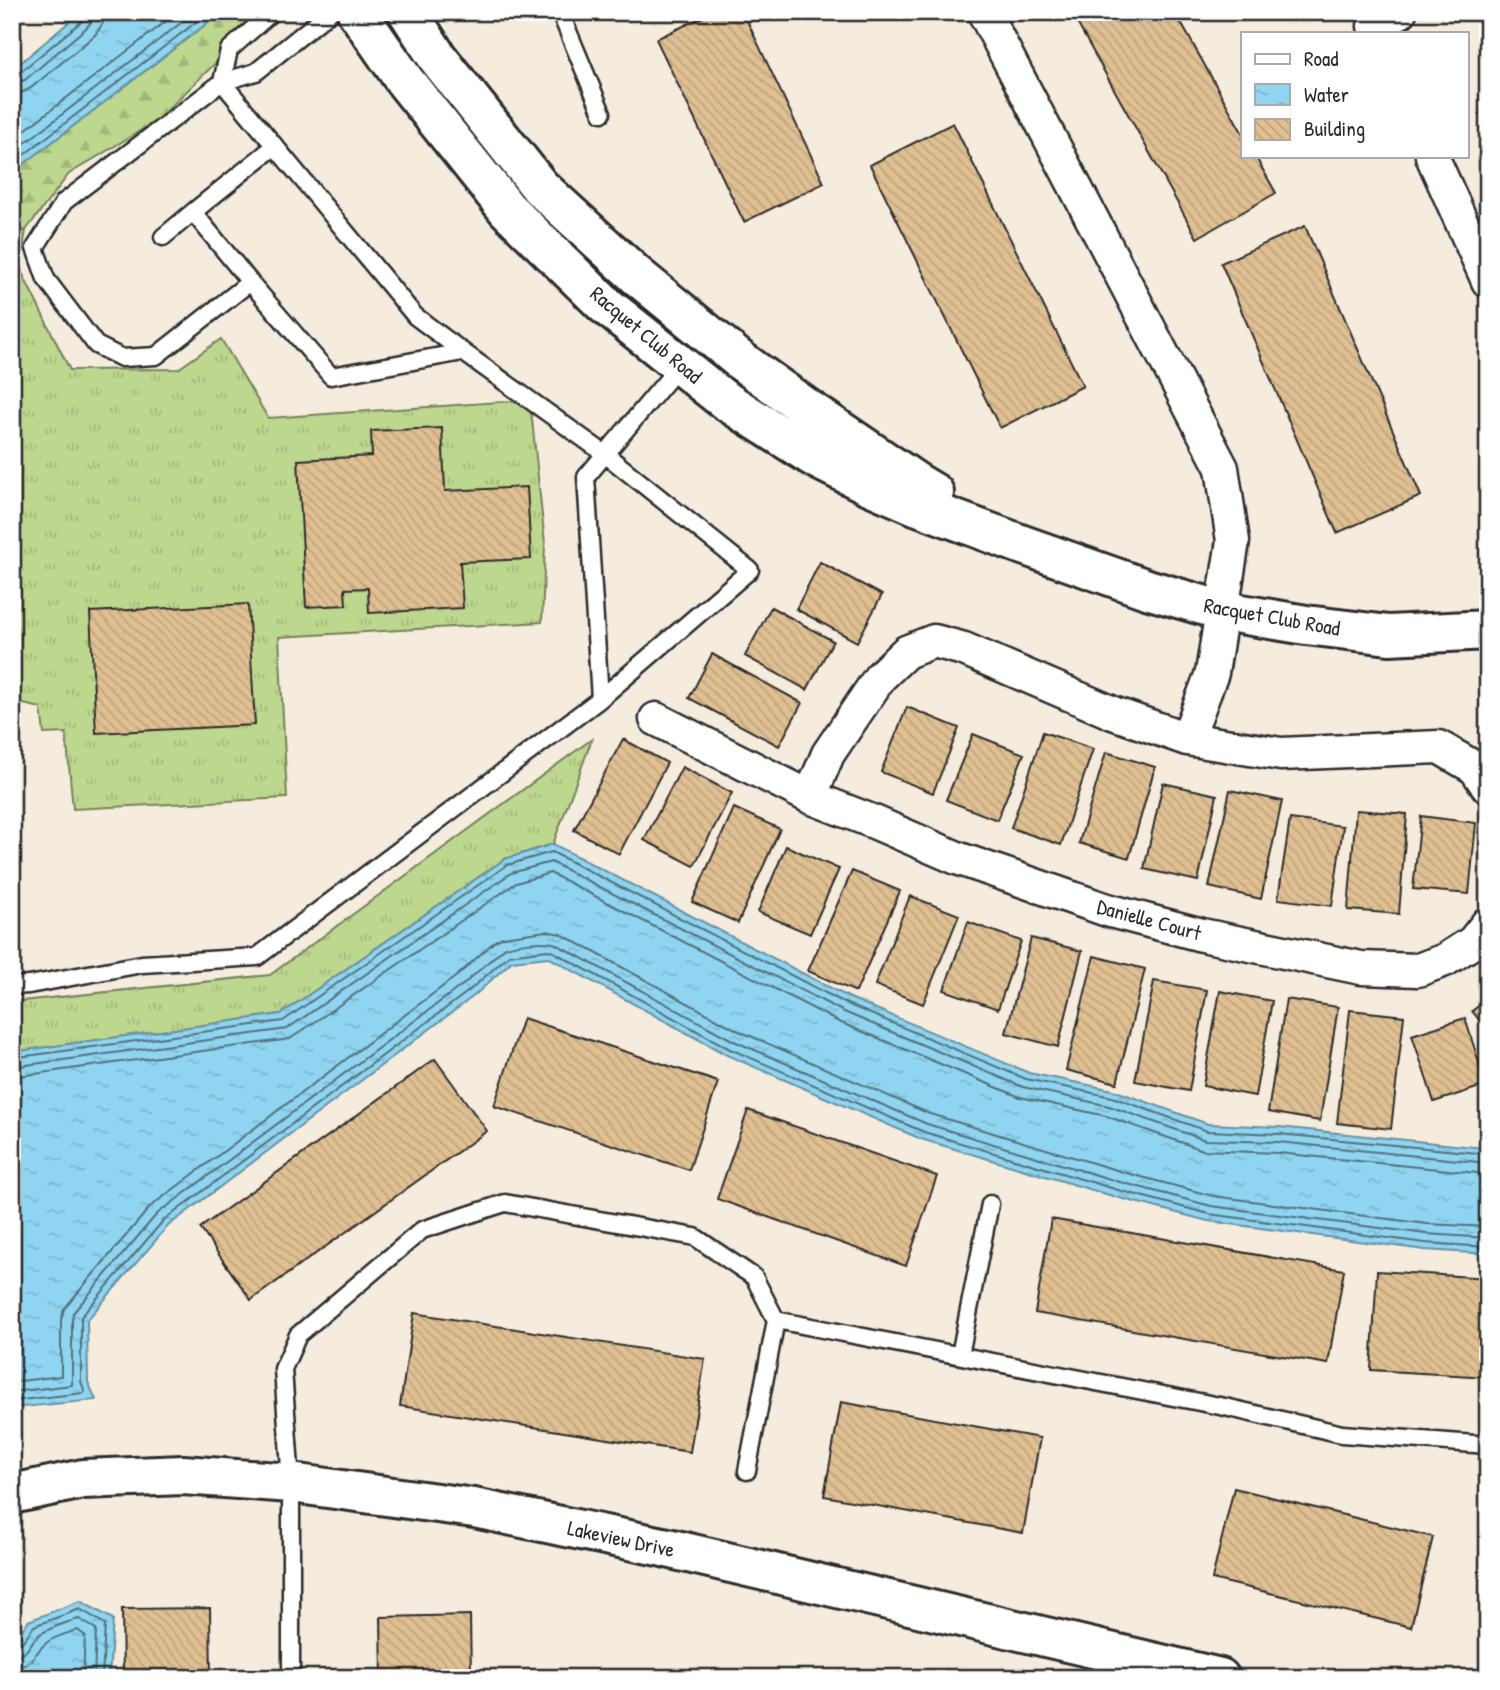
<svg xmlns="http://www.w3.org/2000/svg" width="1500" height="1690" font-family="'Patrick Hand',sans-serif">
	<style>
		.grass { fill: url(#grass-tufts); stroke: #74815c; stroke-width: 2 }
		.forest { fill: url(#forest-firs); stroke: #74815c; stroke-width: 2 }
		.water { fill: url(#water-ripples); stroke: #6791a2; stroke-width: 2 }
		.lines { fill: none; stroke-linecap: round; stroke-linejoin: round }
		.shore { stroke: #536f7a; stroke-width: 2 }
		.building { fill: url(#building-back-hatch); stroke: #2b2b2b; stroke-width: 2 }
		.service-casing { stroke: #2b2b2b; stroke-width: 21 }
		.minor-casing { stroke: #2b2b2b; stroke-width: 37 }
		.tertiary-casing { stroke: #2b2b2b; stroke-width: 44 }
		.service { stroke: #fff; stroke-width: 16 }
		.minor { stroke: #fff; stroke-width: 32 }
		.tertiary { stroke: #fff; stroke-width: 38 }
		.labels { text-anchor: middle; stroke-width: 5; stroke-linejoin: round; paint-order: stroke }
		.street-label { font-size: 21px; fill: #2b2b2b; stroke: #fff }
	</style>
	<defs>
		<pattern id="grass-tufts" width="24" height="20" patternUnits="userSpaceOnUse" patternTransform="scale(1.75)"><rect width="24" height="20" fill="#bed78e"/><path d="M3 7l-1-3M5 7V3M7 7l1-3M15 17l-1-3M17 17v-4M19 17l1-3" fill="none" stroke="#a3b97b"/></pattern>
		<pattern id="forest-firs" width="22" height="20" patternUnits="userSpaceOnUse" patternTransform="scale(1.75)"><rect width="22" height="20" fill="#bed78e"/><path d="M5 1l3.5 6h-7zM16 11l3.5 6h-7z" fill="#a3b97b"/></pattern>
		<pattern id="water-ripples" width="26" height="14" patternUnits="userSpaceOnUse" patternTransform="scale(1.75)"><rect width="26" height="14" fill="#8fd5f1"/><path d="M2 4q2-2 4 0t4 0M15 11q2-2 4 0t4 0" fill="none" stroke="#7cb7cf"/></pattern>
		<pattern id="building-back-hatch" width="6" height="6" patternUnits="userSpaceOnUse" patternTransform="scale(1.75)"><rect width="6" height="6" fill="#e0bf92"/><path d="M-1 5l2 2M0 0l6 6M5-1l2 2" fill="none" stroke="#c0a47e"/></pattern>
	</defs>
	<rect width="100%" height="100%" fill="#f6ecde"/>
	<filter id="ink" filterUnits="userSpaceOnUse"><feTurbulence type="fractalNoise" baseFrequency=".0143" numOctaves="2"/><feDisplacementMap in="SourceGraphic" scale="14" xChannelSelector="R" yChannelSelector="G"/><feConvolveMatrix kernelMatrix="1 2 1 2 8 2 1 2 1" color-interpolation-filters="sRGB"/></filter>
	<g filter="url(#ink)">
		<path class="grass" d="M26 230 20 269 70 370 178 369 221 339 268 418 530 400 545 544 542 622 279 637 287 798 73 809 66 733 44 734 41 708 19 703H12V232Z
			M592 739 553 844 505 859 281 1014 12 1052V1002L270 975Z"/>
		<path class="forest" d="M214 12H264L229 50 156 121 69 174 26 230 12 232V173L206 24Z"/>
		<path class="water" d="M81 12H214L206 24 12 173V70Z
			M553 844 850 998 1029 1073 1113 1090 1208 1124 1279 1127 1484 1148 1488 1147V1254L1425 1250 1208 1221 1116 1197 921 1139 727 1055 548 957 512 961 475 995 168 1226 87 1320 88 1382 96 1400 12 1408V1052L281 1014 505 859Z
			M80 1601 113 1619 109 1678H12V1644L28 1621Z"/>
		<g class="lines">
			<path class="shore" d="M12 75 19 73 82 21 85 17V12
				M12 84 25 80 87 27 92 21 94 12
				M12 94 21 93 31 88 95 35 103 23 104 12
				M12 140 178 12
				M12 153 195 12
				M12 164 200 19 206 12
				M12 1058 283 1021 507 865 552 852 847 1004 1026 1079 1112 1097 1207 1131 1279 1134 1488 1154
				M12 1067 287 1029 511 873 551 862 844 1012 1023 1087 1109 1106 1205 1140 1278 1142 1488 1163
				M12 1077 290 1039 516 883 550 873 839 1022 1020 1097 1106 1116 1203 1150 1278 1153 1488 1174
				M12 1382 61 1376V1320L64 1309 151 1206 458 975 495 941 503 937 546 931 561 934 739 1031 930 1114 1123 1172 1213 1196 1427 1224 1488 1227
				M12 1392 72 1385V1320L73 1313 157 1214 465 983 504 948C515 943 544 940 556 944L734 1041 927 1124 1120 1182 1211 1206 1426 1234 1488 1238
				M12 1401 84 1393V1390L81 1381V1317L163 1221 470 990 509 955 547 950 552 951 730 1049 924 1132 1118 1190 1209 1214 1425 1243 1488 1247
				M12 1647 20 1645 34 1626 80 1609 105 1624 102 1678
				M12 1656C32 1655 28 1640 42 1633 53 1627 67 1622 79 1619L96 1629 94 1678
				M12 1667C35 1666 31 1656 45 1644 52 1637 68 1633 78 1630L85 1636 83 1678"/>
		</g>
		<path class="building" d="M713 12H743L824 183 744 222 656 39Z
			M1071 12H1175L1243 134V156H1255L1276 193 1197 238Z
			M953 123 1083 386 1000 428 870 165Z
			M1305 226 1421 496 1337 533 1221 263Z
			M442 428 445 491 527 487 531 559 460 562 463 608 369 613 368 588 345 589 346 605 306 607 298 460 372 456 371 431Z
			M820 562 882 595 857 642 796 609Z
			M248 604 255 725 96 733 90 612Z
			M771 607 833 641 807 690 745 656Z
			M712 654 802 703 779 746 689 698Z
			M907 707 959 728 933 793 881 772Z
			M1043 732 1093 749 1061 845 1011 828Z
			M973 734 1024 754 997 820 946 800Z
			M623 739 667 763 619 854 574 830Z
			M1106 752 1155 767 1129 858 1079 843Z
			M682 767 732 793 694 866 644 840Z
			M1163 783 1217 795 1198 881 1144 869Z
			M1230 790 1282 801 1261 899 1209 887Z
			M734 808 780 829 738 923 692 902Z
			M1356 810 1407 814 1399 914 1348 910Z
			M1421 816 1476 823 1469 894 1413 889Z
			M1290 819 1343 826 1332 906 1278 899Z
			M786 846 839 869 810 934 758 912Z
			M852 871 900 891 856 992 808 971Z
			M910 896 959 915 923 1004 875 985Z
			M968 922 1021 941 998 1009 944 990Z
			M1031 938 1082 951 1058 1047 1006 1033Z
			M1094 956 1145 969 1117 1083 1066 1070Z
			M1154 981 1207 990 1189 1091 1135 1081Z
			M1220 991 1272 1001 1255 1096 1203 1086Z
			M1286 999 1338 1007 1320 1121 1268 1112Z
			M1488 999V1031L1472 1011Z
			M1350 1010 1404 1016 1391 1129 1337 1123Z
			M523 1018 718 1082 689 1170 494 1106Z
			M1465 1018 1486 1085 1434 1102 1412 1035Z
			M435 1059 487 1131 251 1300 200 1228Z
			M748 1110 937 1176 906 1266 717 1199Z
			M1051 1219 1344 1270 1328 1364 1035 1313Z
			M1377 1271 1488 1278V1377L1371 1370Z
			M414 1313 705 1359 690 1452 400 1406Z
			M841 1402 1040 1438 1023 1533 824 1496Z
			M1234 1488 1433 1537 1411 1627 1212 1579Z
			M210 1608 211 1678H123L122 1609Z
			M470 1615 471 1678H382L381 1617Z"/>
		<g class="lines">
			<defs>
				<path id="service" d="M560 12 602 113
					M222 82 415 316 463 352 605 454 750 570 600 699
					M222 82 229 50 272 12
					M275 146 193 212 250 282 331 376 463 352
					M163 237 193 212
					M250 282 156 356 122 358 96 345 46 279 35 248 64 202 222 82 256 72 330 12
					M12 986 29 985 142 964 257 957 600 699 586 477 680 365
					M960 1355 990 1204
					M747 1471 776 1320
					M291 1678V1483L283 1369 298 1335 422 1230 505 1203 695 1237 754 1277 776 1320 1225 1407 1342 1434 1488 1445"/>
				<path id="minor" d="M984 12 1222 468 1233 541 1212 673 1187 739
					M1374 26 1400 12
					M1432 156 1488 281
					M656 719 810 797
					M1488 787 1475 768 1439 747 1281 754 1187 739 1113 713 964 649 934 641 906 652 880 677 828 754 810 797 874 822 957 858 1107 910 1202 935 1361 968 1418 970 1445 960 1473 942 1488 923"/>
				<path id="tertiary" d="M357 12 404 80 507 209 604 304 723 399 817 459 867 484 918 506 1023 545 1147 589 1223 611 1306 625 1389 635 1488 630
					M408 12 437 57 540 187 636 275 741 361 808 409 914 481 934 493
					M12 1494 83 1479 183 1475 291 1483 474 1508 663 1547 1220 1678"/>
			</defs>
			<use href="#service" class="service-casing"/>
			<use href="#minor" class="minor-casing"/>
			<use href="#tertiary" class="tertiary-casing"/>
			<use href="#service" class="service"/>
			<use href="#minor" class="minor"/>
			<use href="#tertiary" class="tertiary"/>
		</g>
	</g>
	<g class="labels">
		<g class="street-label">
			<text transform="translate(646 335) rotate(40)" y="7">Racquet Club Road</text>
			<text transform="translate(1272 617) rotate(10)" y="7">Racquet Club Road</text>
			<text transform="translate(1149 920) rotate(15)" y="7">Danielle Court</text>
			<text transform="translate(621 1539) rotate(12)" y="7">Lakeview Drive</text>
		</g>
	</g>
	<rect width="1500" height="1690" fill="none" stroke="#fff" stroke-width="42"/>
	<rect x="21" y="21" width="1458" height="1648" fill="none" stroke="#2b2b2b" stroke-width="2.5" filter="url(#ink)"/>
	<rect x="1241" y="32" width="228" height="126" fill="#ffffff" stroke="#aaaaaa" stroke-width="2"/>
	<rect x="1255" y="54" width="35" height="10" fill="#ffffff" stroke="#aaaaaa" stroke-width="2"/>
	<text x="1304" y="66" font-size="21" fill="#2b2b2b">Road</text>
	<rect x="1255" y="84" width="35" height="21" fill="url(#water-ripples)" stroke="#aaaaaa" stroke-width="2"/>
	<text x="1304" y="102" font-size="21" fill="#2b2b2b">Water</text>
	<rect x="1255" y="119" width="35" height="21" fill="url(#building-back-hatch)" stroke="#aaaaaa" stroke-width="2"/>
	<text x="1304" y="136" font-size="21" fill="#2b2b2b">Building</text>
</svg>
